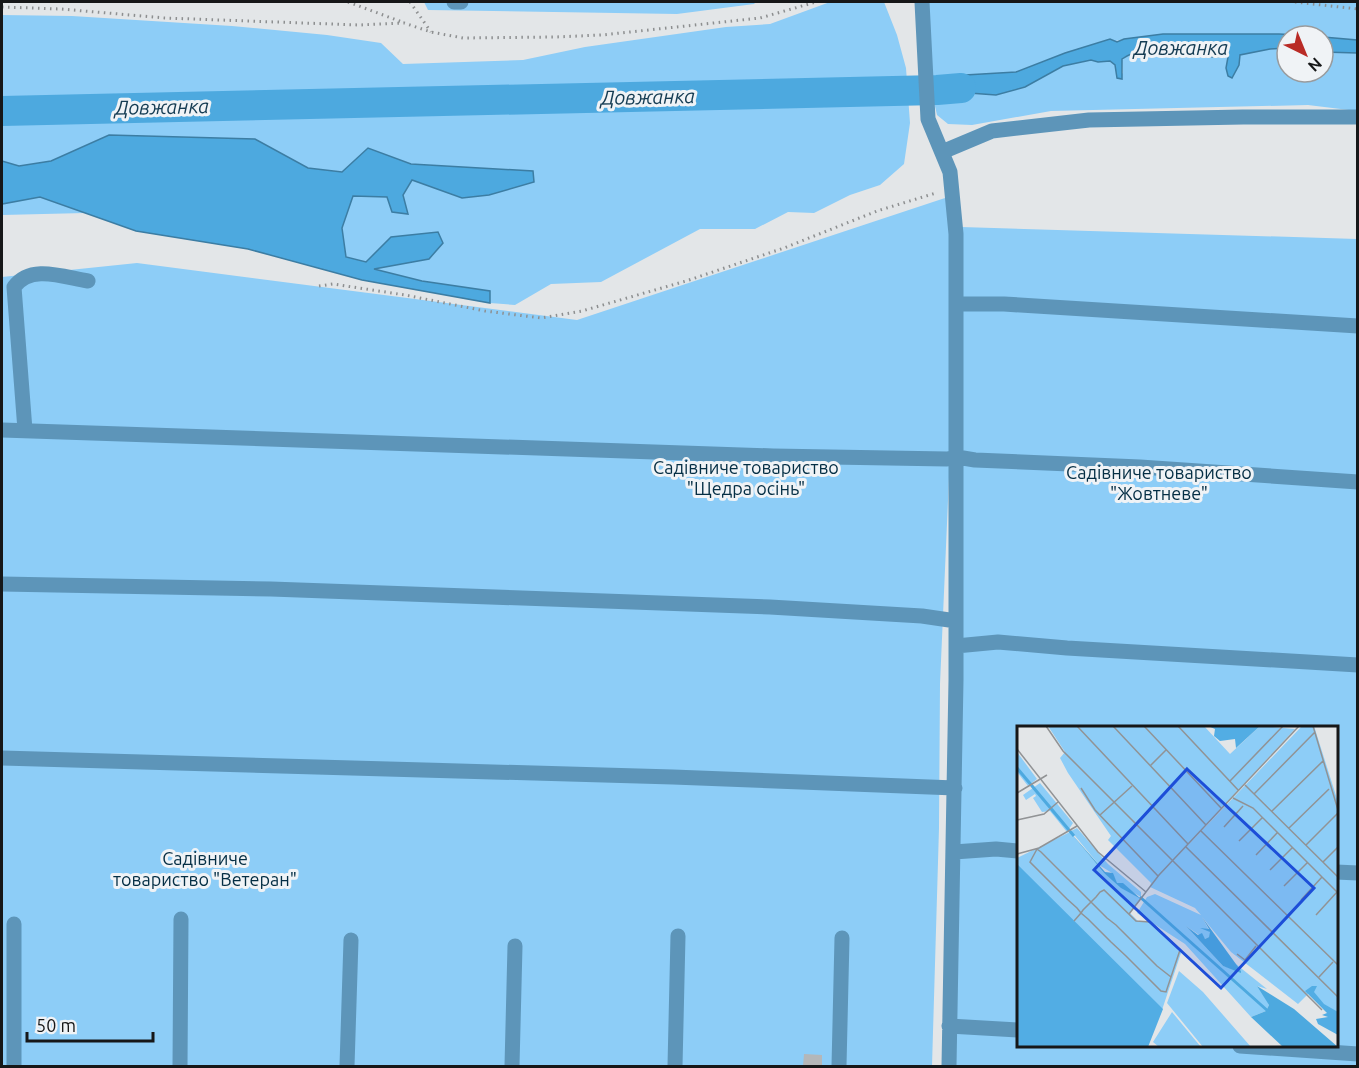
<svg xmlns="http://www.w3.org/2000/svg" width="1359" height="1068" font-family="Ubuntu,sans-serif">
	<style>
		.green { fill: #8dcdf7; fill-rule: evenodd }
		.water { fill: #4da9df; stroke: #3c7da3; stroke-width: 1.5 }
		.lines { fill: none; stroke-linecap: round; stroke-linejoin: round }
		.river { stroke: #4da9df; stroke-width: 30 }
		.building { fill: #b4b7b9 }
		.path { stroke: #8d8f90; stroke-width: 3; stroke-dasharray: 1.5 4.5; stroke-linecap: butt }
		.minor { stroke: #5d95b9; stroke-width: 15 }
		.labels { text-anchor: middle; stroke-width: 6; stroke-linejoin: round; paint-order: stroke }
		.park-label { font-size: 18px; fill: #042e44; stroke: #f0f3f6 }
		.water-label { font-size: 20px; font-style: italic; fill: #153c53; stroke: #f0f3f6 }
		.inset-river { fill: none; stroke: #4da9df; stroke-width: 3 }
		.inset-road { fill: none; stroke: #919395; stroke-width: 1.5 }
		.view { fill: #1d4ed8; fill-opacity: 0.15; stroke: #1d4ed8; stroke-width: 3 }
		.inset-edge { fill: none; stroke: #161718; stroke-width: 3 }
	</style>
	<rect width="100%" height="100%" fill="#e3e6e8"/>
	<path class="green" d="M424 2H756L754 4 677 14 428 10Z
		M830 2H884L897 35 906 68 910 123 904 164 880 185 850 195 814 213 788 212 755 229H700L601 282 551 284 515 305 490 303V292L422 281 372 269 391 237 366 262 346 257 342 228 353 195 387 197 408 214 403 195 412 180 462 198 489 195 533 171 411 164 368 148 343 172 308 168 255 139 109 135 51 161 19 166 2 161V15L72 16 232 26 327 35 381 43 403 64 523 60 585 47 726 27 770 24Z
		M922 2H1357V40L1279 34 1124 39 1065 53 1016 72 983 75 936 84 925 79Z
		M1287 48V72H1323V52L1357 53V111L1308 105 1051 111 972 125 948 124 937 115 934 102 937 90 941 95 969 93 996 95 1025 87 1063 66 1091 60 1098 62 1110 61 1115 65 1117 78 1123 73 1122 59C1154 37 1190 59 1225 55L1228 57 1226 68 1228 76 1232 78 1239 65 1240 55 1270 49Z
		M40 197 85 213 2 215V204Z
		M948 197 958 271 940 684 939 828 932 1066H2V277L137 263 577 320Z
		M961 227 1357 239V1066H950ZM1018 728H1336V1046H1018Z"/>
	<path class="water" d="M1163 34H1279L1317 36H1287V48L1270 49 1240 55 1239 65 1232 78 1228 76 1226 68 1228 57 1225 55C1212 60 1197 55 1183 51 1164 46 1138 48 1122 59V79L1117 78 1115 65 1110 61 1098 62 1091 60 1063 66 1025 87 996 95 969 93 936 95V84L943 82 948 76 1016 72 1065 53 1110 39 1117 42 1124 39Z
		M1323 37 1357 40V53L1323 52Z
		M109 135 255 139 308 168 342 172 368 148 411 164 533 171 534 182 489 195 462 198 412 180 403 195 408 214 392 212 387 197 353 196 342 228 346 257 366 262 391 237 438 232 443 243 429 259 374 269 422 281 490 291V303L362 280 248 249 136 231 40 197 2 204V161L19 166 51 161Z"/>
	<g class="lines">
		<path class="river" d="M2 111 937 90 961 88"/>
	</g>
	<path class="building" d="M804 1054 822 1055V1066H803Z"/>
	<g class="lines">
		<path class="path" d="M348 2 402 22
			M410 2 431 32
			M1295 2 1358 9
			M2 7 61 9 165 18 359 25 404 23 431 32 463 38 555 37 602 35 760 18 816 2
			M319 286 333 284 405 295 485 311 541 318 582 311 686 281 784 248 877 211 936 193"/>
		<path class="minor" d="M454 2H461
			M922 2 928 119 950 172 956 234V680L949 1066
			M942 152 992 131 1089 120 1243 117H1358
			M957 304H1004L1358 326
			M2 430 773 456 947 459 957 457 975 460 1140 467 1358 482
			M25 430 14 287C31 264 63 277 88 281
			M2 584 271 589 770 607 922 616 956 621
			M956 646 998 642 1067 648 1358 665
			M2 758 673 777 955 788
			M954 852 996 849 1018 851
			M1336 872 1358 873
			M14 924V1066
			M949 1026 1018 1030
			M1240 1046 1358 1054
			M180 1066 181 919
			M347 1066 351 940
			M512 1066 515 946
			M675 1066 678 936
			M839 1066 842 938"/>
	</g>
	<g class="labels">
		<g class="park-label">
			<text x="746" y="474">Садівниче товариство<tspan x="746" dy="21">"Щедра осінь"</tspan></text>
			<text x="1159" y="479">Садівниче товариство<tspan x="1159" dy="21">"Жовтневе"</tspan></text>
			<text x="205" y="865">Садівниче<tspan x="205" dy="21">товариство "Ветеран"</tspan></text>
		</g>
		<g class="water-label">
			<text x="1181" y="55">Довжанка</text>
			<text transform="translate(648 97) rotate(-1)" y="7">Довжанка</text>
			<text transform="translate(162 107) rotate(-1)" y="7">Довжанка</text>
		</g>
	</g>
	<g transform="translate(1017 726)">
		<rect width="321" height="321" fill="#e3e6e8"/>
		<path d="M31 0H187L213 28 243 0 278 3 147 144 285 0H297L321 76V292L292 267 281 278 214 226 185 191 194 208 192 211 188 213 169 200 206 240 224 245 215 235 250 263 240 260 249 271 252 279 249 285 234 291 168 218 120 187 130 171 138 168 184 189 178 182 133 161 134 157 91 114 94 110 51 47 43 32 48 26ZM0 26 20 53 11 60 0 46ZM23 57 56 97 50 106 33 85 25 86 16 72 19 70 18 68 9 74 6 69ZM60 102 91 138 124 166V171L100 157 95 147 82 139 54 105ZM53 106 87 147 124 173 113 187 122 196H134L165 224 145 284 0 139V132ZM162 245 186 266 234 321H186L150 277ZM155 286 174 309 184 321H142L136 316Z" fill="#8dcdf7"/>
		<path d="M191 0H243L219 22 218 13 203 15 197 10 198 3ZM0 138 146 283 131 321H0ZM295 260H300L297 266 307 278 321 286V309L301 298 299 293 311 291 305 289 310 287 288 265Z" fill="#52ade4"/>
		<path d="M53 106 88 146 96 147 100 157H106L124 173 104 162 87 147ZM185 191 224 245V247L206 240 169 200 181 209 185 207 188 213 192 211 193 206 183 202 192 203ZM240 260 277 283 321 321H266L234 291 249 285 252 279Z" fill="#4da9df"/>
		<path class="inset-river" d="M0 42 57 110M123 171 252 286"/>
		<path class="inset-road" d="M29 0 46 25 305 284M60 0 171 118M96 0 189 99M127 0 205 83M161 0 222 65M296 0 321 84M0 23 81 126 129 166M133 40 149 24M213 55 266 0M228 59 321 151M64 62 78 84 141 150M0 67 30 49M237 68 298 6M216 72 236 82 321 167M255 85 306 35M83 89 115 60M0 94 27 88 41 76M207 101 226 80M272 102 312 63M184 105 321 239M222 115 245 92M289 119 321 87M169 121 321 271M0 128 22 122 60 100M239 129 260 107M306 136 321 121M253 144 275 122M267 160 290 137M284 174 305 151M112 188 142 149 282 0M299 189 320 166M57 195 64 187 66 184 79 171 83 166 87 164 119 195 133 196 163 224 149 266 144 265 109 230 94 216 71 193 64 187 60 182 50 173 13 136 20 123 24 126 90 192 99 199 140 240 154 251M220 228 228 234 239 220M302 251 316 236"/>
		<path class="view" d="M170 43 297 162 204 262 77 144Z"/>
		<rect width="321" height="321" class="inset-edge"/>
	</g>
	<rect width="1359" height="1068" fill="none" stroke="#161718" stroke-width="6"/>
	<g transform="translate(1305 54) rotate(137)"><circle r="28" fill="#f0f3f6" stroke="#999b9d" stroke-width="1.5"/>
	<path d="M0-4.5L10 22L0 15L-10 22Z" fill="#b92b26"/>
	<text y="-9" font-size="16" font-weight="bold" text-anchor="middle" fill="#161718">N</text>
	</g>
	<path d="M27 1032v9h126v-9" fill="none" stroke="#161718" stroke-width="3"/>
	<text x="36" y="1032" font-size="18" fill="#161718" stroke="#f0f3f6" stroke-width="4.5" paint-order="stroke">50 m</text>
</svg>
